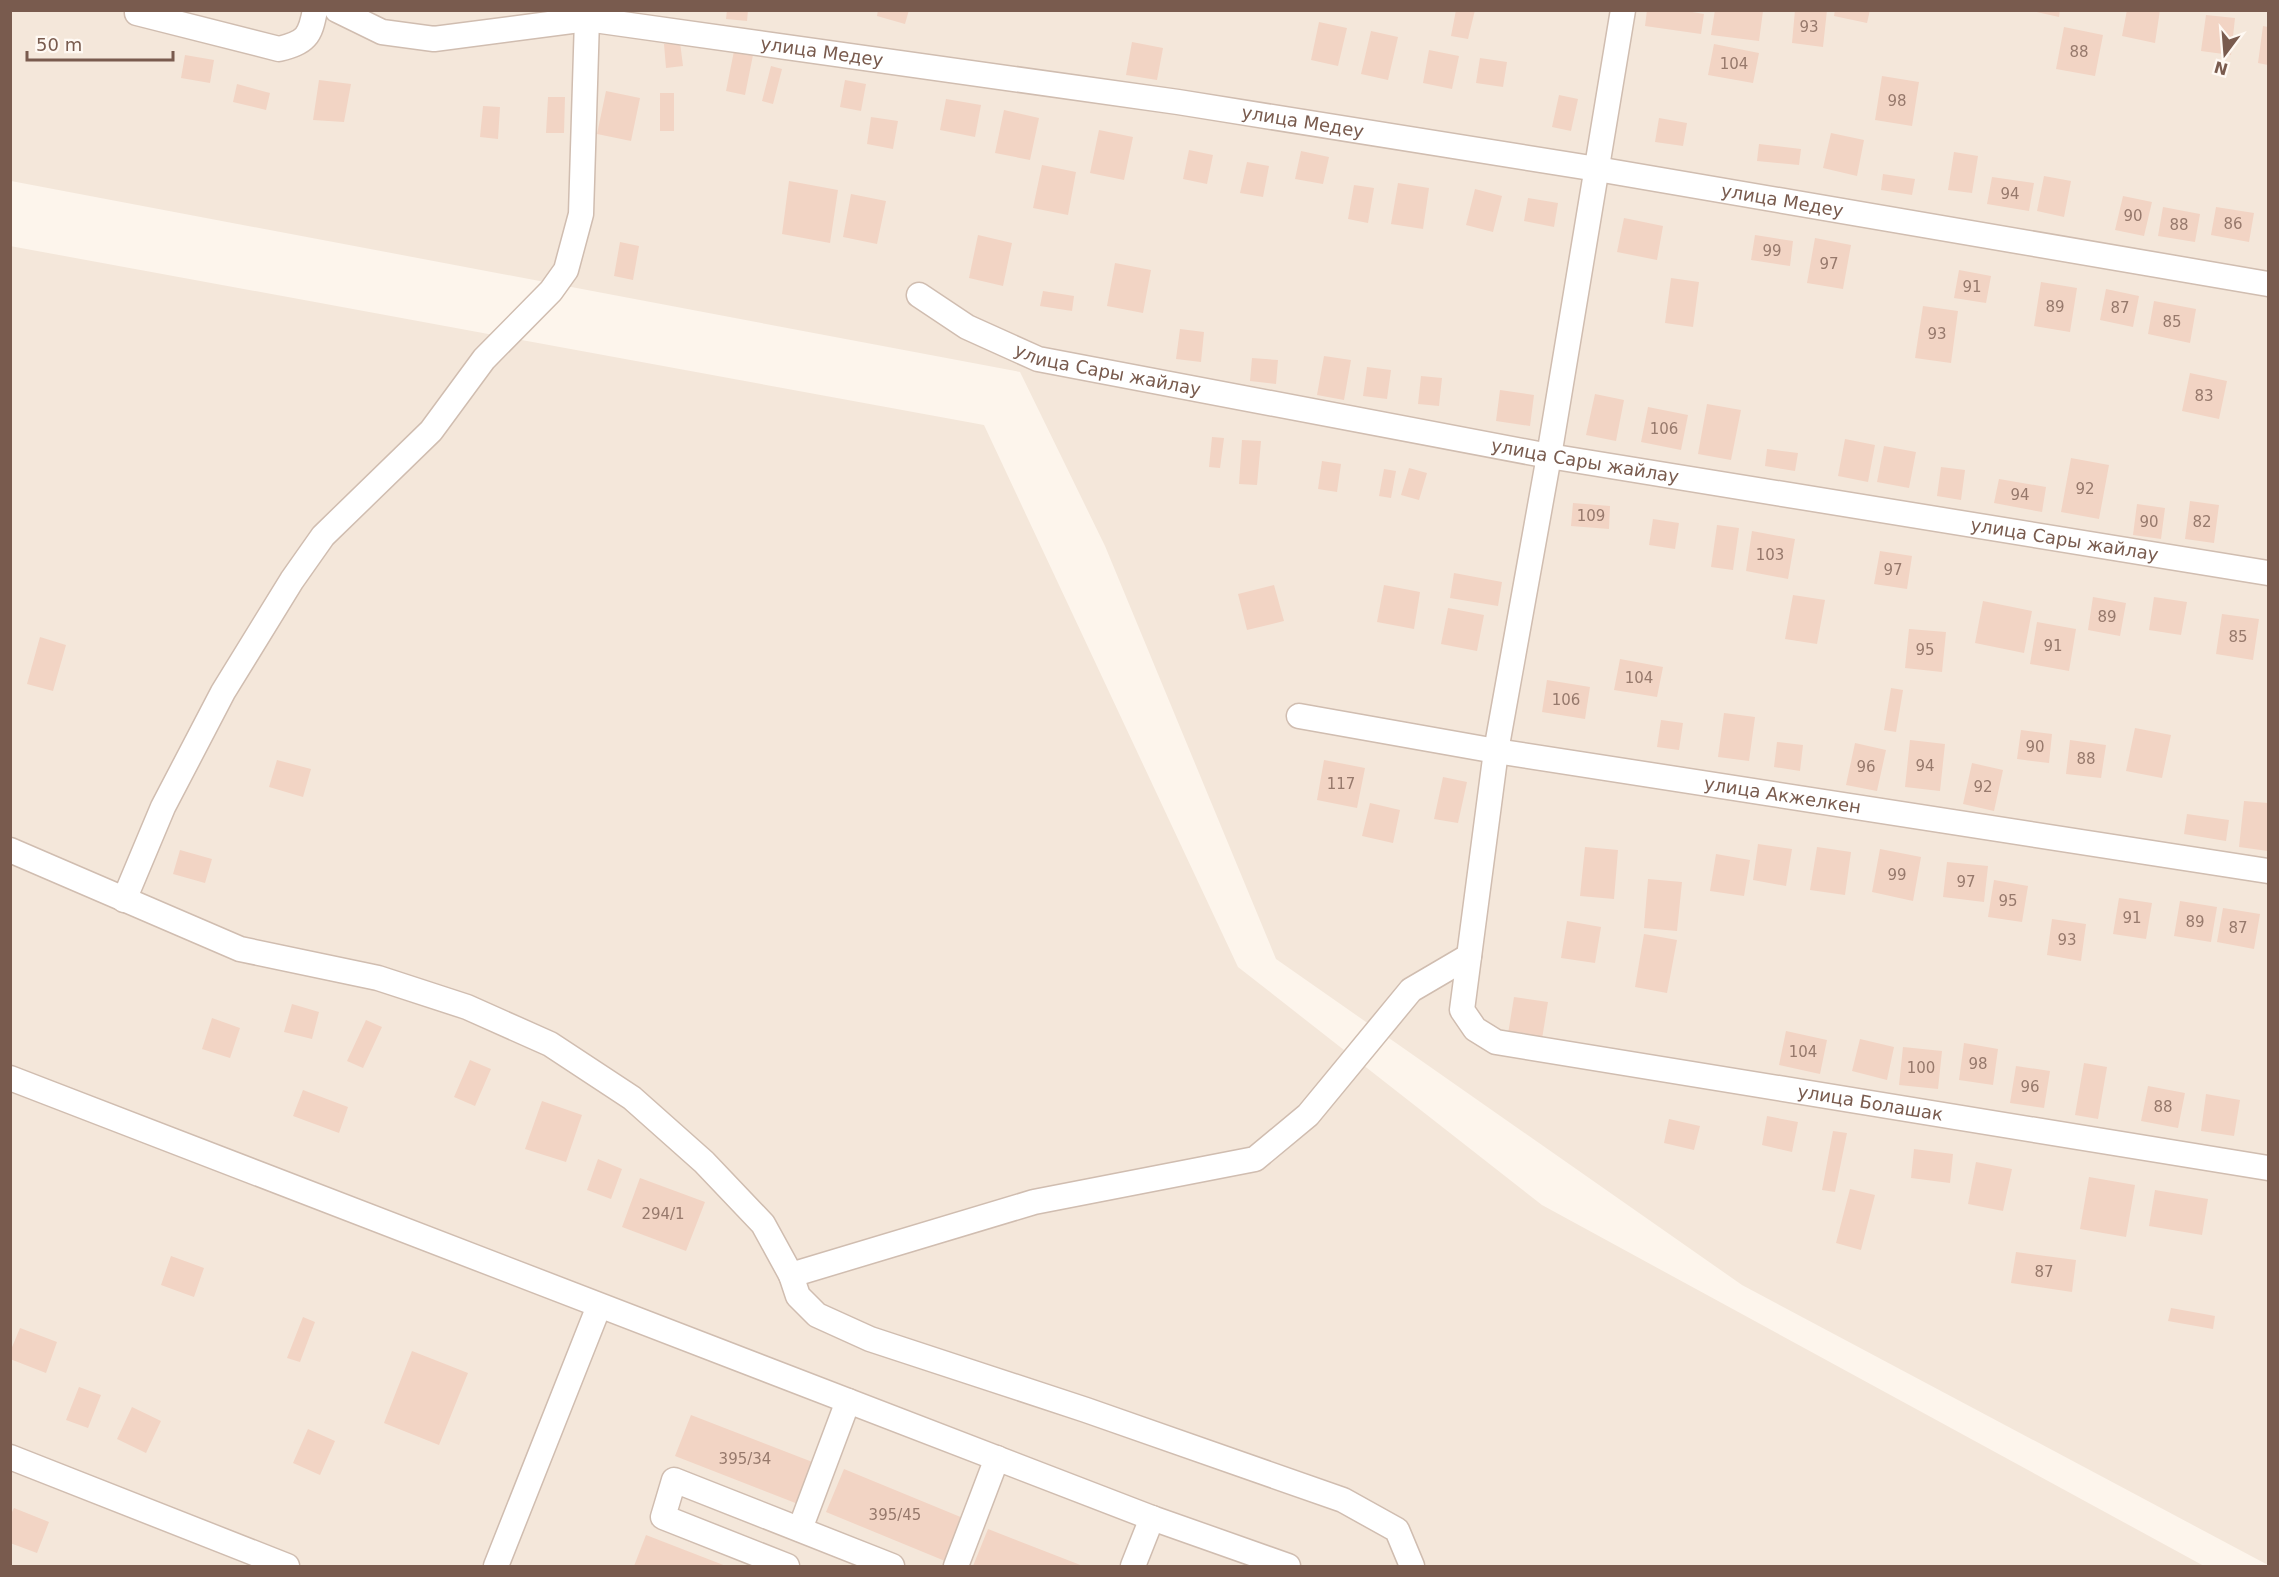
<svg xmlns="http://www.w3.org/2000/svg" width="2279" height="1577" font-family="'DejaVu Sans',sans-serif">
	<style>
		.residential { fill: #f4e7da }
		.building { fill: #f2d4c4 }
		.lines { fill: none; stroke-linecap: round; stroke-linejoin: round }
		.minor-casing { stroke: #d0bdb0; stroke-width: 27 }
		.minor { stroke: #fff; stroke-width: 24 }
		.labels { text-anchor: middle; stroke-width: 4.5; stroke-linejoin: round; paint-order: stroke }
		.number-label { font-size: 15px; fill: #97796c }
		.street-label { font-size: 18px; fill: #795b4e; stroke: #fff9f3 }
	</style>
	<rect width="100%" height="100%" fill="#fdf5ec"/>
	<path class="residential" d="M10 11H2268V1565L1742 1285 1276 959 1105 546 1020 372 11 181Z
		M10 246 984 425 1238 967 1542 1205 2204 1566H11Z"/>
	<path class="building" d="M727 10H748L747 21 726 19Z
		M878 10H909L905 24 877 16Z
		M1456 10H1475L1468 39 1451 36Z
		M1647 10H1680L1704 14 1701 34 1645 26Z
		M1715 10 1763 11 1759 41 1711 35Z
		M1795 10H1827L1823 47 1792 43Z
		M1835 10H1870L1867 23 1834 16Z
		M2027 10H2060L2059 17Z
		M2127 10H2160L2155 43 2122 36Z
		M2206 15 2235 18 2231 55 2201 51Z
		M1319 22 1347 28 1338 66 1311 60Z
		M2263 26 2268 27V65L2258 63Z
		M2064 27 2103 35 2095 76 2056 69Z
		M1371 31 1398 37 1388 80 1361 74Z
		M680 42 683 66 666 68 664 44Z
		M1132 42 1163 48 1157 80 1126 75Z
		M1714 44 1759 53 1753 83 1708 75Z
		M1429 50 1459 56 1452 89 1423 83Z
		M734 51 753 55 745 95 726 91Z
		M185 55 214 60 210 83 181 78Z
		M1480 58 1507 62 1503 87 1476 83Z
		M771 66 782 69 773 104 762 101Z
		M1882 76 1919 82 1912 126 1875 120Z
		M319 80 351 84 344 122 313 120Z
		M845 80 866 84 861 111 840 107Z
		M237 84 270 93 266 110 233 102Z
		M606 91 640 98 631 141 597 134Z
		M660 93H674V131H660Z
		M1559 95 1578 99 1571 131 1552 127Z
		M548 97H565L564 133H546Z
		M946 99 981 105 975 137 940 130Z
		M483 106 500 107 498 139 480 137Z
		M1004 110 1039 118 1030 160 995 153Z
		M871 117 898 121 893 149 867 144Z
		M1659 118 1687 123 1683 146 1655 142Z
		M1099 130 1133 137 1124 180 1090 173Z
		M1831 133 1864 140 1857 176 1823 168Z
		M1759 144 1801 149 1799 165 1757 161Z
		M1189 150 1213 155 1207 184 1183 179Z
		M1301 151 1329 157 1323 184 1295 179Z
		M1954 152 1978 156 1972 193 1948 190Z
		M1247 162 1269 166 1263 197 1240 193Z
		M1042 165 1076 172 1068 215 1033 208Z
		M1883 174 1915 179 1912 195 1881 190Z
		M2044 176 2071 181 2064 217 2037 211Z
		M1992 177 2034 183 2029 211 1987 204Z
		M789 181 838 190 830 243 782 234Z
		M1398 183 1429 188 1423 229 1391 224Z
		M1354 185 1374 188 1368 223 1348 219Z
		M1475 189 1502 196 1493 232 1466 225Z
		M851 194 886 201 877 244 843 237Z
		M2123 196 2152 202 2144 236 2115 230Z
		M1528 198 1558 203 1554 227 1524 221Z
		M2163 207 2200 214 2195 242 2158 236Z
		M2216 207 2254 213 2249 242 2211 235Z
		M1624 218 1663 226 1657 260 1617 252Z
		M978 235 1012 243 1003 286 969 278Z
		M1755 235 1793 241 1790 266 1751 260Z
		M1815 238 1851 245 1843 289 1807 283Z
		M620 242 639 246 633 280 614 276Z
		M1115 263 1151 270 1143 313 1107 306Z
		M1959 270 1991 276 1986 303 1954 298Z
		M1671 278 1699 282 1693 327 1665 323Z
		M2041 282 2077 288 2070 332 2034 326Z
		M2106 289 2139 296 2133 327 2100 320Z
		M1043 291 1074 296 1072 311 1040 306Z
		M2154 301 2196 309 2190 343 2148 334Z
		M1923 306 1958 311 1951 363 1915 358Z
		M1180 329 1204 332 1201 362 1176 359Z
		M1324 356 1351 360 1344 400 1317 395Z
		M1252 358 1278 360 1276 384 1250 381Z
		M1367 367 1391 370 1387 399 1363 396Z
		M2190 373 2227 381 2219 419 2182 411Z
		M1421 376 1442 378 1439 406 1418 404Z
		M1500 390 1534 395 1530 426 1496 421Z
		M1595 394 1624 400 1616 441 1586 435Z
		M1707 404 1741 410 1731 460 1698 454Z
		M1648 407 1688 415 1681 450 1641 442Z
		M1212 437 1224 438 1220 468 1209 467Z
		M1845 439 1875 445 1868 482 1838 476Z
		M1242 440 1261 441 1257 485 1239 484Z
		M1884 446 1916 452 1909 488 1877 482Z
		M1767 449 1798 453 1795 471 1765 466Z
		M2071 458 2109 465 2099 519 2061 512Z
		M1322 461 1341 464 1337 492 1318 489Z
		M1941 467 1965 470 1961 500 1937 496Z
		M1409 468 1427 473 1419 500 1401 495Z
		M1384 469 1396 471 1391 498 1379 496Z
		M1999 479 2046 487 2042 512 1994 503Z
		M2190 501 2219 505 2214 543 2185 539Z
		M1573 503 1610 506 1609 529 1571 526Z
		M2137 504 2165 508 2161 539 2133 535Z
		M1653 519 1679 523 1675 549 1649 545Z
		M1717 525 1739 528 1733 570 1711 567Z
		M1752 531 1795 539 1788 579 1746 571Z
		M1880 551 1912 556 1907 589 1874 584Z
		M1454 573 1502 582 1498 606 1450 598Z
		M1274 585 1284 621 1247 630 1238 594Z
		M1384 585 1420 592 1414 629 1377 622Z
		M1793 595 1825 600 1817 644 1785 639Z
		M2093 597 2126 603 2120 636 2088 630Z
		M2154 597 2187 602 2181 635 2149 630Z
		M1983 601 2032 611 2024 653 1975 643Z
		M1448 608 1484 615 1477 651 1441 644Z
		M2222 614 2259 619 2253 660 2216 654Z
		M2037 622 2076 629 2069 671 2030 664Z
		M1909 629 1946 632 1942 672 1905 668Z
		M40 637 66 645 53 691 27 684Z
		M1620 659 1663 667 1657 697 1614 690Z
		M1547 680 1590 687 1585 719 1542 712Z
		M1891 688 1903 690 1896 732 1884 730Z
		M1724 713 1755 717 1749 761 1718 757Z
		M1661 720 1683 723 1679 750 1657 747Z
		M2135 728 2171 735 2162 778 2126 771Z
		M2021 730 2052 734 2049 763 2017 759Z
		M1910 740 1945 744 1940 791 1905 787Z
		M2070 740 2106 745 2101 778 2066 774Z
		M1777 742 1803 745 1800 771 1774 767Z
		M1855 743 1886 750 1877 791 1846 785Z
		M277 760 311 769 303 797 269 787Z
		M1324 760 1365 768 1357 808 1317 800Z
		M1972 763 2003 770 1994 811 1963 804Z
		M1443 777 1467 782 1458 823 1434 819Z
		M2244 801 2268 803V851L2239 847Z
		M1370 803 1400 810 1393 843 1362 836Z
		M2187 814 2229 820 2226 841 2184 834Z
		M1758 844 1792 849 1786 886 1753 880Z
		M1585 847 1618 850 1614 899 1580 896Z
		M1817 847 1851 852 1845 895 1810 890Z
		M1880 849 1921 857 1913 901 1872 892Z
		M180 850 212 859 205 883 173 874Z
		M1716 854 1750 860 1744 896 1710 891Z
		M1947 862 1988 866 1984 902 1943 897Z
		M1648 879 1682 882 1677 931 1644 928Z
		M1994 880 2028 886 2022 922 1988 917Z
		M2119 898 2152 903 2146 939 2113 934Z
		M2180 901 2217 907 2211 942 2174 936Z
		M2223 908 2260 914 2254 949 2217 942Z
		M2052 919 2086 924 2081 961 2047 955Z
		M1567 921 1601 927 1595 963 1561 958Z
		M1644 934 1677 940 1667 993 1635 987Z
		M1514 997 1548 1002 1542 1039 1508 1034Z
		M292 1004 319 1012 312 1039 284 1032Z
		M212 1018 240 1028 230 1058 202 1049Z
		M366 1020 382 1027 363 1068 347 1061Z
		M1786 1031 1827 1040 1820 1074 1779 1065Z
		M1860 1039 1894 1047 1887 1080 1852 1071Z
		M1964 1043 1998 1049 1993 1085 1959 1080Z
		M1903 1047 1942 1051 1938 1089 1899 1085Z
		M470 1060 491 1069 475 1106 454 1097Z
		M2084 1063 2107 1067 2098 1119 2075 1115Z
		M2016 1066 2050 1071 2044 1108 2010 1103Z
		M2148 1086 2185 1093 2178 1128 2141 1121Z
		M303 1090 348 1107 339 1133 293 1116Z
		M2206 1094 2240 1100 2234 1136 2201 1131Z
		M542 1101 582 1115 566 1162 525 1149Z
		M1767 1116 1798 1122 1792 1152 1762 1145Z
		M1669 1119 1700 1126 1694 1150 1664 1143Z
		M1833 1131 1847 1133 1835 1192 1822 1190Z
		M1914 1149 1953 1154 1950 1183 1911 1178Z
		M598 1159 622 1169 611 1199 587 1190Z
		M1976 1162 2012 1169 2003 1211 1968 1204Z
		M2089 1177 2135 1185 2126 1237 2080 1229Z
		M640 1178 705 1202 686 1251 622 1227Z
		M1850 1189 1875 1195 1861 1250 1836 1243Z
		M2155 1190 2208 1199 2202 1235 2149 1226Z
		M2016 1252 2076 1260 2072 1292 2011 1283Z
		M171 1256 204 1268 194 1297 161 1285Z
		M2171 1308 2215 1316 2213 1329 2168 1321Z
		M303 1317 315 1322 300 1362 287 1358Z
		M20 1328 57 1342 46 1373 10 1359V1352Z
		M412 1351 468 1373 439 1445 384 1423Z
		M79 1387 101 1395 88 1428 66 1420Z
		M132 1407 161 1421 146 1453 117 1439Z
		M691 1415 815 1463 798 1504 675 1456Z
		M308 1429 335 1441 320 1475 293 1463Z
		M844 1469 963 1518 945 1561 826 1512Z
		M14 1508 49 1522 37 1553 10 1543V1516Z
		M988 1529 1083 1566H973Z
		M646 1535 726 1566H634Z"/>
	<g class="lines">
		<defs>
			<g id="minor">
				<path id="s1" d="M337 10 382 32 434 39 587 19 1178 102 1597 169 2268 284"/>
				<path id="s2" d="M1623 10 1549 456 1496 751 1462 1010 1475 1029 1496 1042 2268 1168"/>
				<path d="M137 13 279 49C306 42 310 37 315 10"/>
				<path id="s3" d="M919 295 967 327 1038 359 1549 456 2268 573"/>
				<path id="s4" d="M1299 716 1496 751 2268 871"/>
				<path d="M10 850 240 949 378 978 467 1007 550 1044 632 1098 704 1162 763 1224 791 1275 798 1296 817 1315 870 1339 1086 1410 1343 1500 1397 1530 1412 1566"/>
				<path d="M124 900 163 807 223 692 292 580 323 536 431 431 484 359 551 291 566 270 581 214 587 19"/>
				<path d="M10 1078 1152 1518 1288 1566"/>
				<path d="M791 1275 1034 1202 1255 1159 1308 1115 1411 990 1469 956"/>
				<path d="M10 1457 287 1566"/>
				<path d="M800 1529 848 1401"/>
				<path d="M496 1566 599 1306"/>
				<path d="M787 1566 663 1517 674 1480 892 1566"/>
				<path d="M956 1566 997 1458"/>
				<path d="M1133 1566 1152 1518"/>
			</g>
		</defs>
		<use href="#minor" class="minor-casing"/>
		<use href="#minor" class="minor"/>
	</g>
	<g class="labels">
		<g class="number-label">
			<text x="1809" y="32">93</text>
			<text x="2079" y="57">88</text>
			<text x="1734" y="69">104</text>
			<text x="1897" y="106">98</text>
			<text x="2010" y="199">94</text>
			<text x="2133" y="221">90</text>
			<text x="2233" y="229">86</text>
			<text x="2179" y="230">88</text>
			<text x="1772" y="256">99</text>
			<text x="1829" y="269">97</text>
			<text x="1972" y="292">91</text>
			<text x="2055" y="312">89</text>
			<text x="2120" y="313">87</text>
			<text x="2172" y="327">85</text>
			<text x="1937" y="339">93</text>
			<text x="2204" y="401">83</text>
			<text x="1664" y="434">106</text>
			<text x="2085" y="494">92</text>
			<text x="2020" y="500">94</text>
			<text x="1591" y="521">109</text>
			<text x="2149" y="527">90</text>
			<text x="2202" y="527">82</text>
			<text x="1770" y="560">103</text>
			<text x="1893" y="575">97</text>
			<text x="2107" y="622">89</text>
			<text x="2238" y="642">85</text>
			<text x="2053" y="651">91</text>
			<text x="1925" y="655">95</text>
			<text x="1639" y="683">104</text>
			<text x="1566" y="705">106</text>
			<text x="2035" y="752">90</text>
			<text x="2086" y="764">88</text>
			<text x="1925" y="771">94</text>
			<text x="1866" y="772">96</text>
			<text x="1341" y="789">117</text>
			<text x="1983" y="792">92</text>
			<text x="1897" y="880">99</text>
			<text x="1966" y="887">97</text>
			<text x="2008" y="906">95</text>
			<text x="2132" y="923">91</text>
			<text x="2195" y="927">89</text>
			<text x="2238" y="933">87</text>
			<text x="2067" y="945">93</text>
			<text x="1803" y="1057">104</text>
			<text x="1978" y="1069">98</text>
			<text x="1921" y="1073">100</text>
			<text x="2030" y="1092">96</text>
			<text x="2163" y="1112">88</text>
			<text x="663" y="1219">294/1</text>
			<text x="2044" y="1277">87</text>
			<text x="745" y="1464">395/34</text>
			<text x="895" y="1520">395/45</text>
		</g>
		<g class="street-label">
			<text dy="6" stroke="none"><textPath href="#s1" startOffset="494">улица Медеу</textPath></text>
			<text dy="6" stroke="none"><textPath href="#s1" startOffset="980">улица Медеу</textPath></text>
			<text dy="6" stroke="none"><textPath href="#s1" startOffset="1466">улица Медеу</textPath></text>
			<text dy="6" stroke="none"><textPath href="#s3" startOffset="206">улица Сары жайлау</textPath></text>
			<text dy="6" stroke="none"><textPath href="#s3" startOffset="692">улица Сары жайлау</textPath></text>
			<text dy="6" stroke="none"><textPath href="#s3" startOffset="1178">улица Сары жайлау</textPath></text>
			<text dy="6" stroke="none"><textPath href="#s4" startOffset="490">улица Акжелкен</textPath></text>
			<text dy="6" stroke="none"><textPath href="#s2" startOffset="1440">улица Болашак</textPath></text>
		</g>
	</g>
	<rect width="2279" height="1577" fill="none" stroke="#795b4e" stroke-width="24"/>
	<g transform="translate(2225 54) rotate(196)" stroke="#fff9f3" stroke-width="4.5" paint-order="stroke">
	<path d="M0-4.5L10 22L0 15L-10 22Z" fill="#795b4e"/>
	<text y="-9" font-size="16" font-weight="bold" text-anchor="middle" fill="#795b4e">N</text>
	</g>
	<path d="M27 51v9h146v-9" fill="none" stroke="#795b4e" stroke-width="3"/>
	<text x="36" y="51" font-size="18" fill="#795b4e" stroke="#fff9f3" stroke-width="4.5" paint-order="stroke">50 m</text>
</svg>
